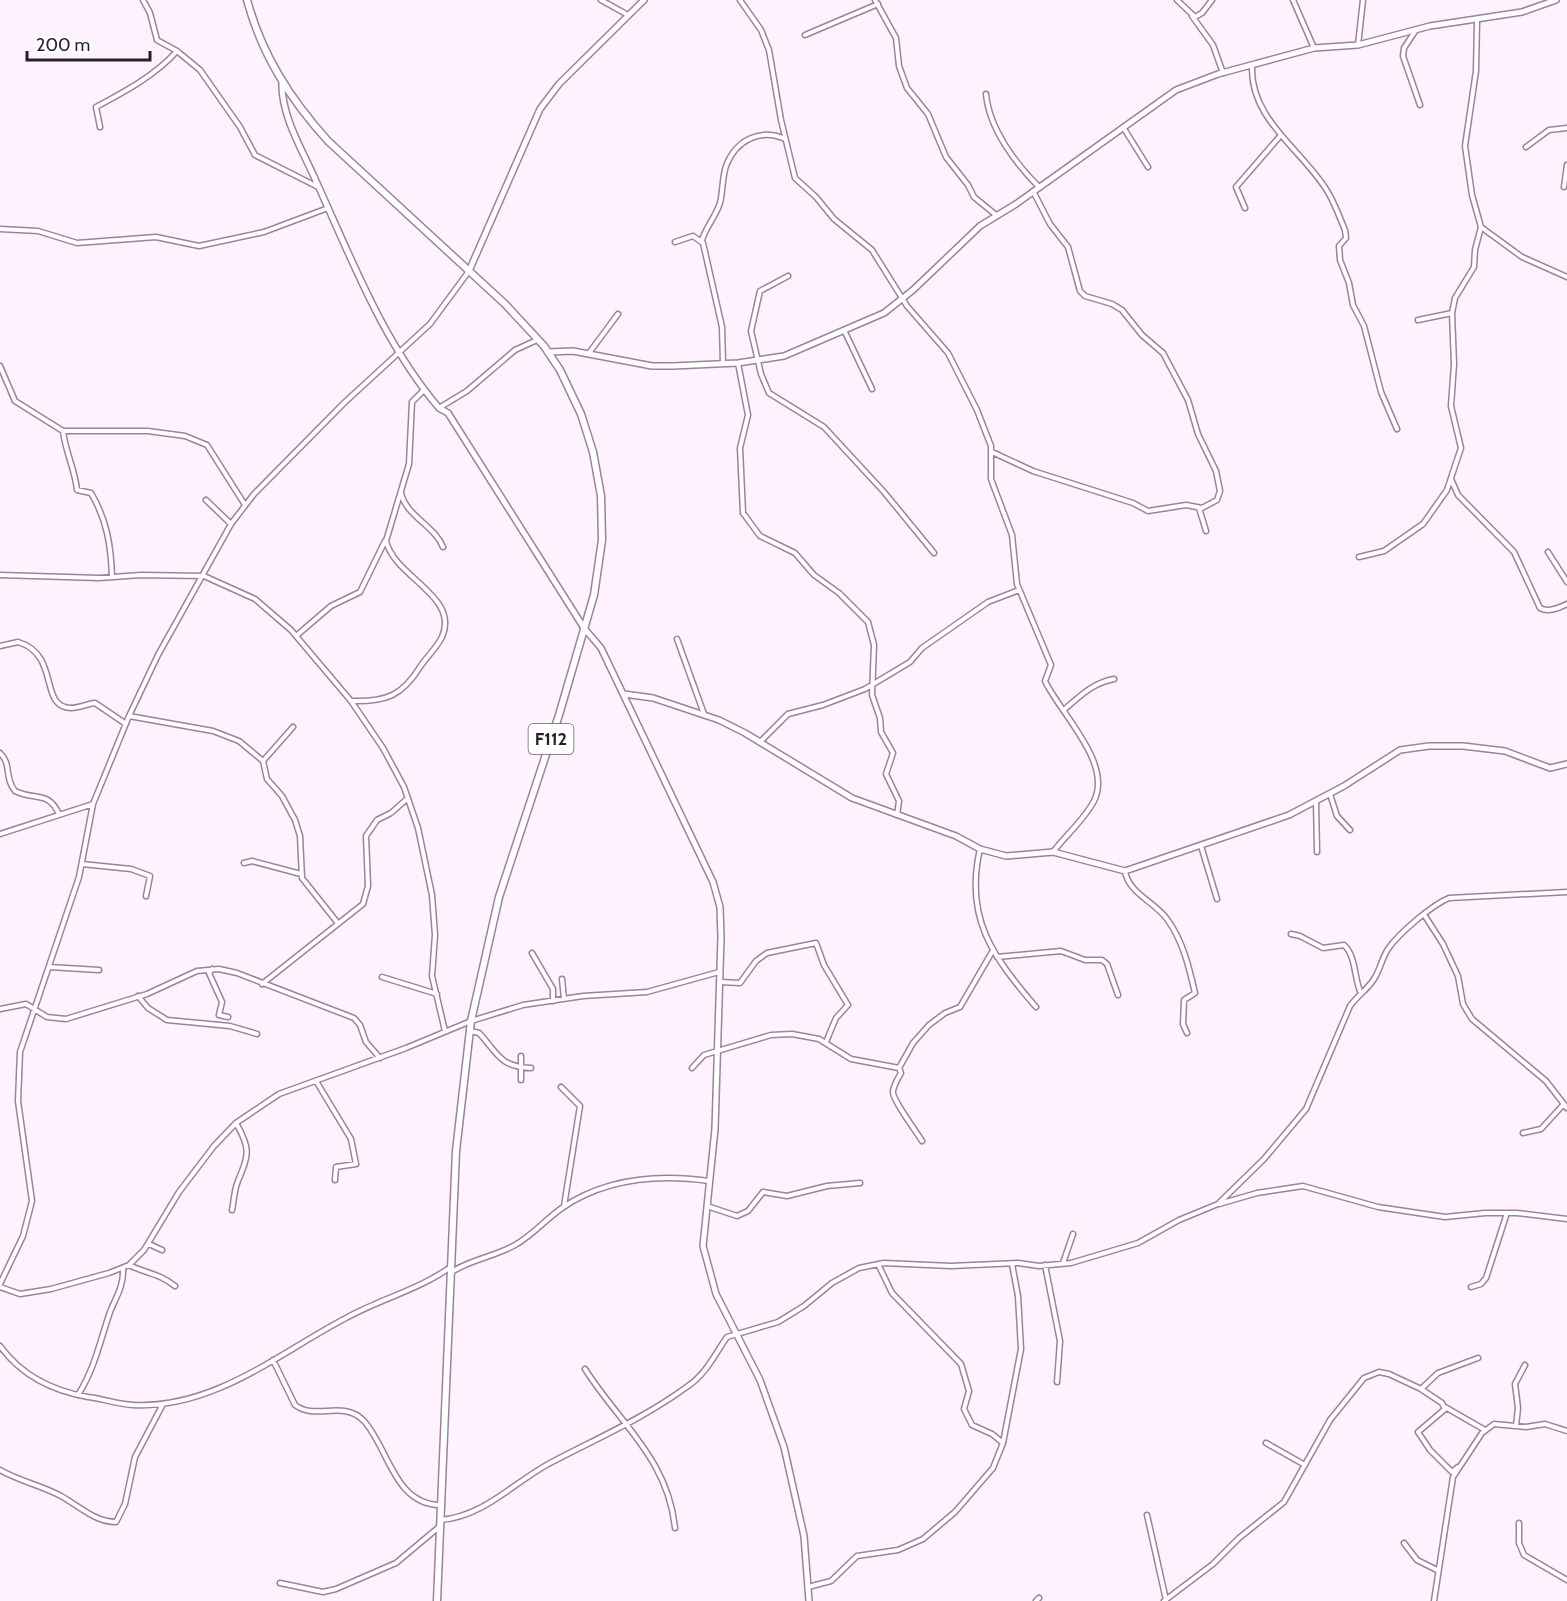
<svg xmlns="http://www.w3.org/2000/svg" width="1567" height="1601" font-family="Cabin,sans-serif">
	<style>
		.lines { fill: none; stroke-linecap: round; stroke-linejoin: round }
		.minor-casing { stroke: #9c829d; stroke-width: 7 }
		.tertiary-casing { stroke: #9c829d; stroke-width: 8 }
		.primary-casing { stroke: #9c829d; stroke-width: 9 }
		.minor { stroke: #fff; stroke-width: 4 }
		.tertiary { stroke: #fff; stroke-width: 5 }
		.primary { stroke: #fff; stroke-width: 6 }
		.labels { text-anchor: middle; stroke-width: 6; stroke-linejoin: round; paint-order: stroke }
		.shield { fill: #fff; stroke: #696269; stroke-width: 1.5 }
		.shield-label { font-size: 18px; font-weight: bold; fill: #291f29 }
	</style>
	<rect width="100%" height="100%" fill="#fef2fe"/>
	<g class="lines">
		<defs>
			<path id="minor" d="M143 0 150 13 157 40 177 51 200 70 240 127 255 155 318 187
				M601 0 628 15
				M740 0 761 30 769 50 781 120 795 178 816 197 834 219 872 250 907 306 948 353 977 410 991 446V479L1012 535 1017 584 1051 665 1045 681C1060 713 1113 763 1094 801 1084 820 1066 835 1053 852
				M875 0 896 38 899 66 907 88 928 114 946 157 968 185 974 197 996 215
				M1177 0 1195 17 1202 13 1212 0
				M1293 0 1314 48
				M1192 16 1213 45 1223 73
				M1416 30 1404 48 1403 56 1420 105
				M805 35 878 4
				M1358 45 1363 0
				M1252 66C1250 119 1300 148 1326 189 1334 201 1339 216 1345 230L1346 238 1339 246 1340 260 1349 283 1353 305 1364 326 1381 392 1397 429
				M986 94C989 128 1015 163 1039 187
				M100 127 96 107C124 92 156 75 177 51
				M1123 127 1148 167
				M1526 147 1549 130 1567 128
				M1564 187 1567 165
				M1245 208 1236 187 1281 135
				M1481 227 1522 257 1567 277
				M0 229 38 231 77 243 156 237 199 246 264 232 328 208
				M702 240C706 227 716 216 720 203 723 191 722 178 726 166 736 140 760 128 785 139
				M675 242 693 236 703 243 722 327 723 363
				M788 276 760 291 751 331 761 374 769 393 824 427 884 492 934 553
				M1418 320 1452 313
				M844 330 872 389
				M589 353 618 314
				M738 363 748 415 740 448 743 513 760 536 795 553 814 575 839 593 868 622 874 645 872 695 880 718 881 732 893 753 886 774 899 801 897 815
				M0 366 15 401 63 431H148L185 436 207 445 245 505
				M439 408 467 391 515 350 537 340
				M63 431C65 451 75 469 77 490L91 493C107 520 111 546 112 577
				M992 452 1033 471 1133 503 1148 511 1186 505 1202 508 1217 500 1220 491 1216 471 1198 434 1188 400 1163 353 1142 335 1122 310 1112 304 1085 296 1080 291 1068 247 1050 224 1033 191
				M1451 479 1458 495 1514 552 1540 608C1548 613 1559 608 1567 604
				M401 493C406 516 435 526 443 547
				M206 500 231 524
				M1199 508 1206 531
				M1548 552 1567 582
				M1359 557 1384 551 1423 524 1447 490 1461 448 1451 406 1454 364 1452 313 1455 298 1474 267 1475 250 1481 227 1472 195 1465 146 1476 71 1477 21
				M0 575 99 578 141 575 204 576 255 599 291 630 351 701 383 748 404 787 418 828 432 895 435 935 432 976 445 1031
				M296 636 331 606 360 592 385 541
				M677 639 704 714
				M0 646 18 642C61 655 38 707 71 708 79 708 87 704 95 703L126 724
				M351 701C386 702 402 696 420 667 427 656 436 649 442 637 460 596 395 578 386 541L409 464 412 402 424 390
				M1065 709C1081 695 1093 683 1114 679
				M129 716 213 731 239 741 263 761 267 779 282 796 295 820 300 836 302 878 337 922
				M760 742 788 714 823 705 865 689 910 662 922 648 988 602 1019 590
				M0 753C12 764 4 778 15 791 35 801 48 790 59 814
				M263 761 293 727
				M1330 794 1337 816 1350 830
				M1316 801 1317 852
				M0 834 93 804
				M1201 846 1217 899
				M980 849C964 918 993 957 1036 1007
				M244 863 252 861 301 874
				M82 864 131 869 150 876 146 896
				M1125 871C1128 893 1155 902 1167 919 1183 941 1189 967 1195 993L1184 1000 1183 1024 1187 1033
				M1425 916 1443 944 1458 976 1463 1004 1472 1019 1546 1081 1567 1108
				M1291 934 1300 936 1323 948 1344 945C1356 956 1354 977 1360 991
				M532 953 553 989V1001
				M997 957 1061 951 1085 960H1102L1107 964 1118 995
				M49 967 99 970
				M212 969 209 973 222 1002 219 1015 228 1017
				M382 977 437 994
				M562 979 564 999
				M720 982 740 983 756 961 767 953 816 943 824 965 848 1005 836 1018 826 1042
				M262 984 363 904 368 886 366 836 377 820 391 813 408 798
				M138 996 148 1008 167 1020 230 1026 257 1034
				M0 1009 26 1004 47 1017 66 1019 147 994 197 971 219 969 237 973 354 1018 360 1025 366 1042 380 1058
				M470 1031 479 1033C497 1052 499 1067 531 1068
				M521 1056V1080
				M692 1068 704 1055 771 1035 792 1034 819 1039 851 1059 899 1068 913 1043 929 1025 945 1013 960 1007 992 952
				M899 1068 901 1073C898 1078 894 1085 893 1091 891 1098 916 1131 922 1141
				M316 1081 351 1139 356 1164 336 1167 335 1180
				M561 1087 580 1106 564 1206
				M1523 1133 1541 1129 1563 1105
				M1219 1204 1257 1193 1303 1186 1378 1207 1445 1217 1485 1213H1517L1567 1219
				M707 1206 737 1216 748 1211 763 1192 787 1196 827 1186 860 1183
				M232 1210C234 1201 234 1190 238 1181 249 1154 251 1149 236 1123
				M149 1244 162 1250
				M1063 1263 1073 1234
				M129 1265C147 1274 159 1273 175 1286
				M1045 1265 1060 1341 1057 1382
				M452 1272C467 1261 496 1256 515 1245 533 1235 546 1219 562 1208 606 1178 658 1174 709 1181
				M0 1284 23 1236 32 1201 18 1101 20 1052 79 877 93 804 129 716 158 655 231 524 254 494 344 403 430 324 469 271
				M0 1287 20 1294 51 1289 109 1273 129 1265 144 1250 179 1192 214 1146 236 1123 279 1094 406 1048 471 1021 523 1005 583 996 647 992 719 972
				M1471 1287 1481 1284 1486 1278 1507 1213
				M0 1346C21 1375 53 1391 88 1397 103 1399 118 1404 133 1405 214 1409 279 1353 346 1318 380 1299 421 1289 452 1266
				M273 1360 295 1405C316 1421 343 1399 364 1421 389 1449 394 1504 440 1505
				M585 1369C620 1424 668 1459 675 1528
				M1421 1389 1438 1373 1478 1358
				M78 1395C95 1368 100 1341 110 1312 116 1297 124 1286 123 1268
				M1445 1407 1485 1430
				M1516 1426 1518 1408 1515 1384 1525 1365
				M1003 1443 1021 1349 1018 1296 1012 1264
				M1266 1443 1305 1465
				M0 1470C19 1481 43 1486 61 1496 79 1506 95 1522 116 1522L125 1504 135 1457 163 1404
				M1147 1515 1166 1600
				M440 1520C484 1517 515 1481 552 1462 598 1438 646 1417 688 1386 706 1374 715 1354 727 1337L778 1322 804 1306 832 1283 859 1268 884 1263 951 1266 1018 1263 1039 1266 1071 1263 1138 1243 1179 1220 1218 1204 1264 1159 1306 1109 1350 1006C1358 995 1367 990 1374 979 1380 970 1382 958 1388 949 1399 933 1432 905 1449 898L1567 892
				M1519 1523V1543L1524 1555 1567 1580
				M1404 1543 1417 1560 1437 1570
				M280 1583 323 1592 336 1589 396 1563 439 1527
				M808 1587 831 1581 857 1556 898 1550 923 1539 955 1512 993 1468 1003 1443 992 1434 972 1425 964 1409 969 1391 961 1364 892 1293 878 1264
				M1036 1601 1039 1598
				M1164 1601 1213 1564 1239 1538 1284 1502 1330 1420 1364 1378 1379 1372 1389 1374 1421 1389 1442 1403 1445 1409 1418 1432 1430 1450 1452 1472 1458 1467
				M1434 1601 1453 1477 1482 1433 1494 1424 1526 1427 1545 1424 1567 1431"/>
			<path id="tertiary" d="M282 83C281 116 303 151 316 181 352 260 383 342 439 408L448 413 584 628 601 648 713 882 720 907 721 937 715 1129 703 1246 716 1294 760 1380 784 1447 804 1536 809 1601
				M469 271 540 109 559 84 644 0
				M549 352 573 351 652 366H673L738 363 784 356 884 313 913 290 980 226 1016 204 1176 90 1218 74 1314 48 1358 45 1430 26 1522 12 1556 0
				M624 694 653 698 719 720 745 733 852 798 956 836 980 849 1006 856 1053 852 1125 871 1289 815 1344 786 1400 750 1429 746H1463L1505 751 1550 768 1567 764"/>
			<path id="primary" d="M247 0C262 55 290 99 328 141L505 304 544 346 560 370 581 414 593 452 601 496 602 540 594 595 559 715 499 897 471 1021 456 1151 437 1601"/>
		</defs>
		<use href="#minor" class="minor-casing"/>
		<use href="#tertiary" class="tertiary-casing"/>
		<use href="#primary" class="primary-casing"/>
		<use href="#minor" class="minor"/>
		<use href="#tertiary" class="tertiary"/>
		<use href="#primary" class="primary"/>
	</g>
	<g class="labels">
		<rect class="shield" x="528.5" y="724" width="45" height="30" rx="4.5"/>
		<g class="shield-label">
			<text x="551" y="745">F112</text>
		</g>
	</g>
	<path d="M27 51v9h123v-9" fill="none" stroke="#291f29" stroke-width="3"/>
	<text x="36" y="51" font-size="18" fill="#291f29" stroke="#ffffff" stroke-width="4.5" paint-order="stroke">200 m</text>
</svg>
